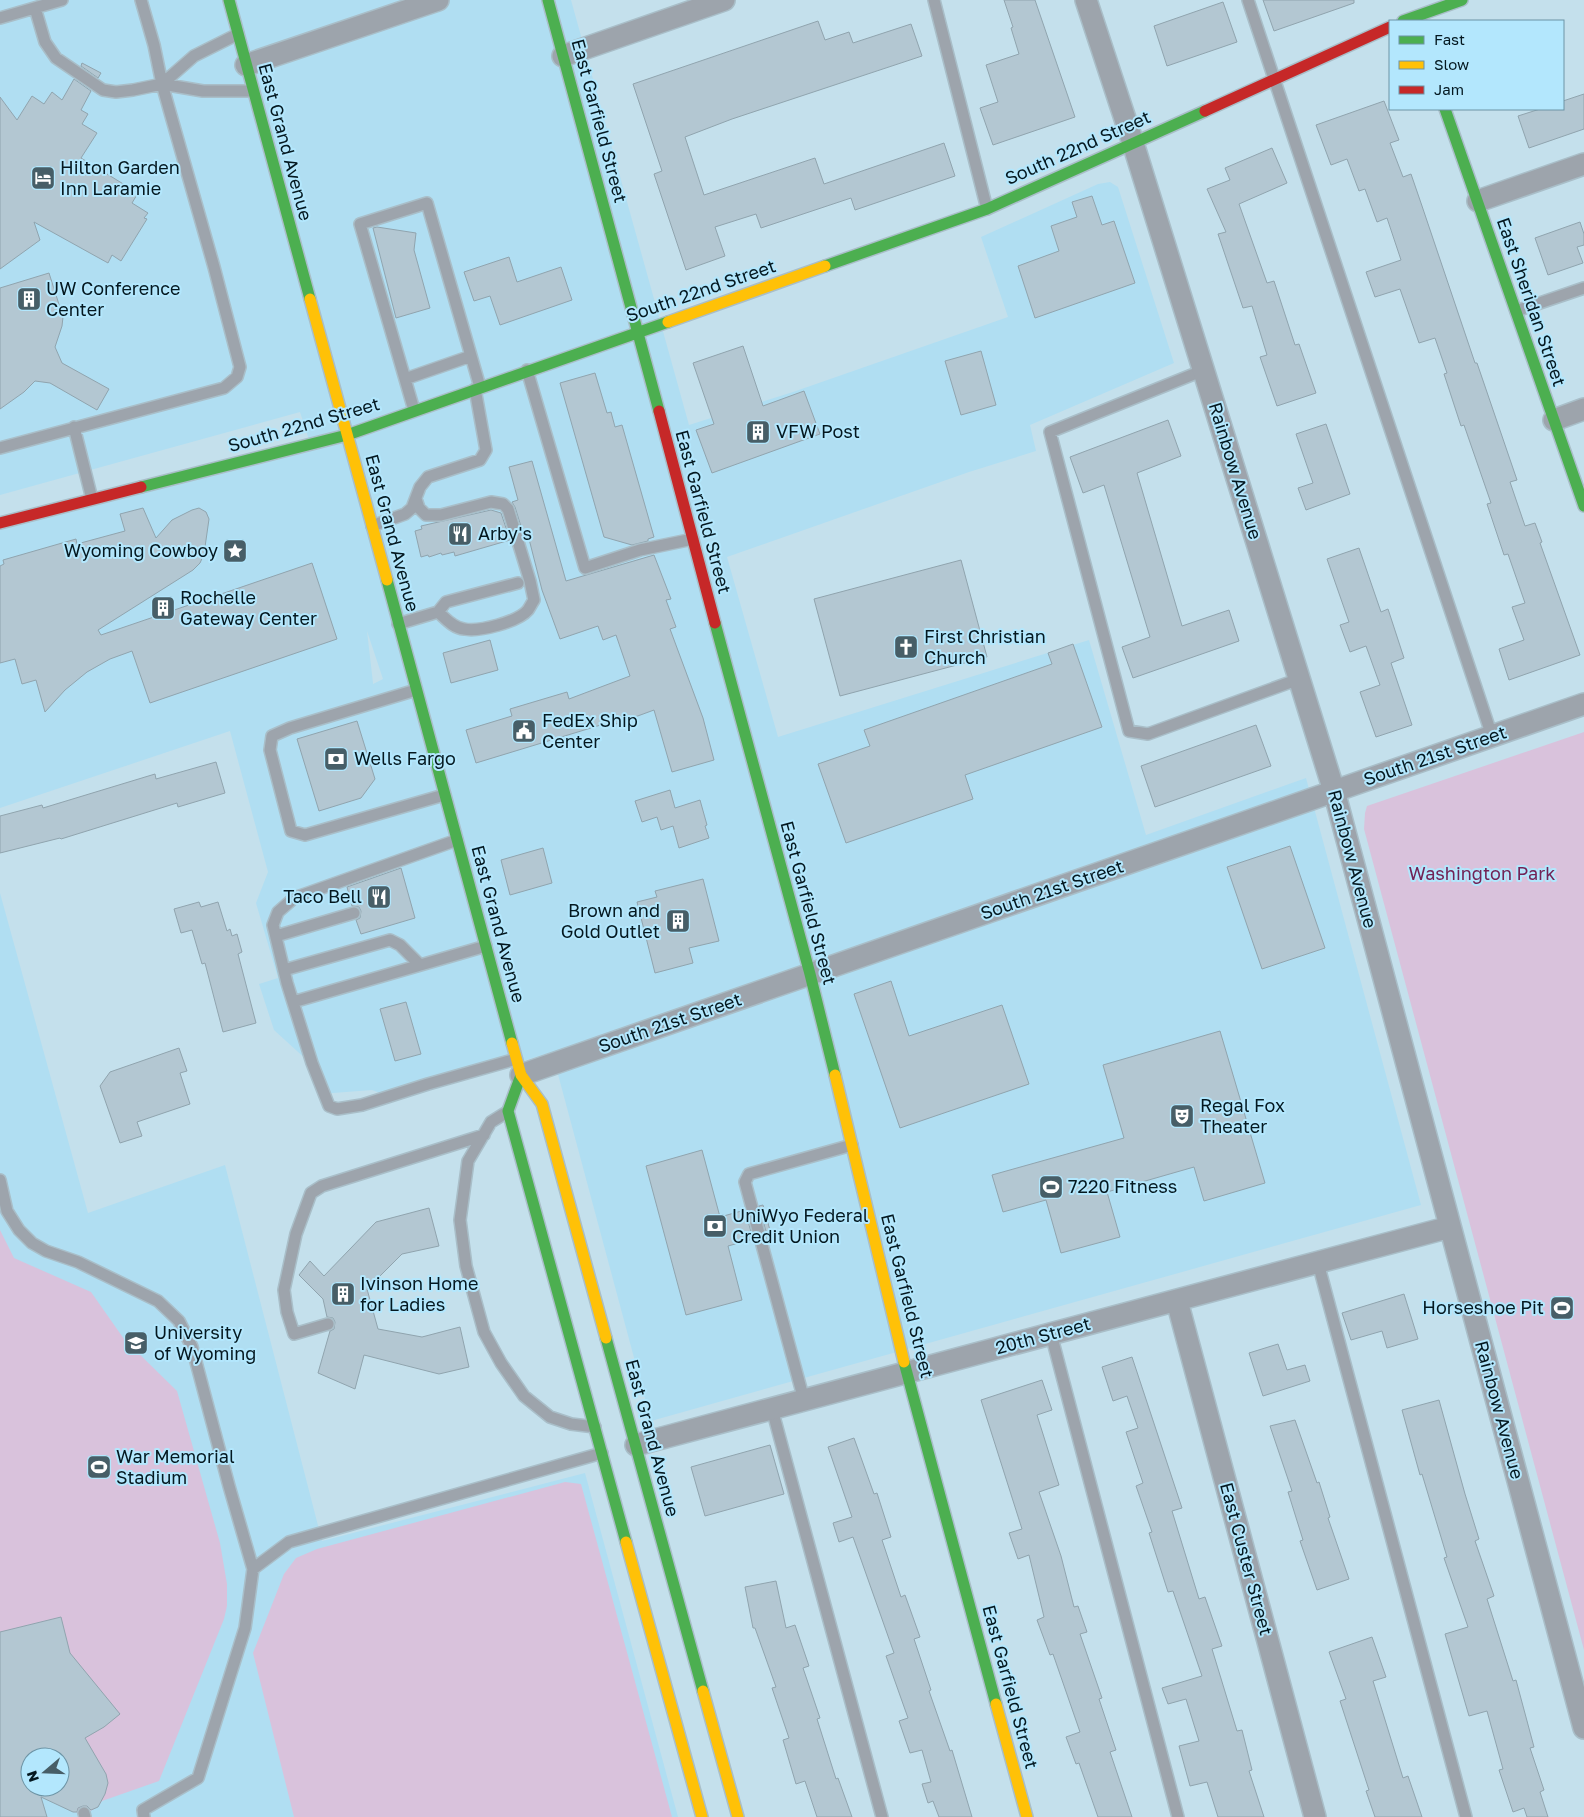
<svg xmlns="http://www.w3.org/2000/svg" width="1584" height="1817" font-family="'Golos Text',sans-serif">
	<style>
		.built { fill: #b0def2; fill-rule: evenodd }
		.green { fill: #d9c2dc }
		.building { fill: #b3c7d2; stroke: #90a4ae; fill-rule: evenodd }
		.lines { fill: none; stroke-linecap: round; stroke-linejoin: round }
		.lane-casing { stroke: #a9bec8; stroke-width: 14 }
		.street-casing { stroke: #a9bec8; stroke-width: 24 }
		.fast-casing { stroke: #a9bec8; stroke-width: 14 }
		.slow-casing { stroke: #a9bec8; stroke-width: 14 }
		.jam-casing { stroke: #a9bec8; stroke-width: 14 }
		.lane { stroke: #9da4ac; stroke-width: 11 }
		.street { stroke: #9da4ac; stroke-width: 21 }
		.fast { stroke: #4caf50; stroke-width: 11 }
		.slow { stroke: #ffc107; stroke-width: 11 }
		.jam { stroke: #c62828; stroke-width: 11 }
		.labels { text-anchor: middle; stroke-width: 4; stroke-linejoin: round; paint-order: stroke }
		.street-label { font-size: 18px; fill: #041820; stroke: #b3e7fd }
		.poi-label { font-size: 18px; fill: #041820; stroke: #b3e7fd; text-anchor: start }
		.park-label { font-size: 18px; fill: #722255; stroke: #b3e7fd }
	</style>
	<rect width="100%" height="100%" fill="#c4e0ec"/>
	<path class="built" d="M0 0H571L689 425 793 392 1008 317 981 237 1098 184 1110 182 1118 187 1174 363 1030 425 1036 451 969 472 727 557 778 737 1089 640 1146 835 1306 778 1421 1205 651 1421 552 1052 399 1100 372 1090 320 1094 309 1062 274 1030 259 984 278 978 256 903 268 872 230 731 0 808V523L310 443 300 412 0 495ZM367 631 383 679 373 684V683Z
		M0 893 88 1213 225 1165 322 1541 585 1473 678 1817H0ZM30 1757H60V1787H30Z"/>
	<path class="green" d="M1584 732V1650L1364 829 1365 813 1367 806Z
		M0 1230 14 1258 91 1292 124 1339 177 1391 220 1543 227 1584V1606L224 1619 159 1781 102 1801C96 1812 85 1813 73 1812L60 1787V1757H30L0 1780Z
		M565 1482 581 1484 672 1817H294L253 1653 284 1574 296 1558 317 1549Z"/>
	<path class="building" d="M1004 0H1035L1075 117 993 145 980 108 998 102 986 65 1019 54 1011 28 1013 27Z
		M1263 0H1354V3L1274 31Z
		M1223 2 1237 42 1167 66 1154 26Z
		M818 21 825 40 849 32 853 43 911 24 922 56 732 119 685 137 704 195 815 158 824 184 944 143 955 176 855 210 851 198 761 228 756 214 715 227 725 256 686 270 654 174 662 171 633 84Z
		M82 63 101 73 98 78 81 66Z
		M74 79 91 91 81 110 88 114 82 124 97 133 81 158 138 193 132 203 148 213 144 218 147 219 121 261 112 255 108 263 34 222 40 240 0 269V97L17 120 32 96 44 104 52 92 62 100Z
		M1584 94V129L1529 148 1518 116 1540 109H1563V101Z
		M1384 101 1399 140 1390 143 1403 177 1411 174 1422 206 1475 363H1477L1517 480 1510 482 1525 526 1535 523 1542 542 1540 543 1580 655 1509 680 1499 649 1524 640 1512 607 1525 603 1508 554 1504 555 1487 504 1491 503 1464 425 1461 426 1444 374 1447 373 1435 338 1419 343 1400 289 1375 297 1366 272 1401 260 1387 218 1377 222 1365 189 1359 191 1347 159 1331 165 1316 125Z
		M1272 148 1287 183 1239 204 1267 283 1274 281 1295 345 1299 344 1316 393 1277 406 1260 357 1267 355 1252 306 1243 308 1218 234 1226 232 1207 189 1230 180 1225 168Z
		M1092 196 1102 225 1114 221 1135 283 1035 318 1018 266 1059 251 1051 226 1077 217 1072 202Z
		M1580 222 1584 234V245L1577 247 1583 263 1548 275 1535 238Z
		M377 227 416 233 414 250 430 308 396 318 373 228Z
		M509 257 517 282 561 267 572 300 500 325 490 296 474 301 464 272Z
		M49 273 63 317 62 326 55 347 62 363 109 389 97 410 50 383 35 381 24 392 0 409V288Z
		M743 346 763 406 804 391 820 434 712 473 696 430 714 424 693 363Z
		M981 351 996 405 961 415 945 361Z
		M595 373 607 413 611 412 615 427 622 425 654 537 648 539V541L632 545 604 537 560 383Z
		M1168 420 1181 456 1137 473 1182 626 1229 610 1239 641 1133 678 1122 647 1150 637 1104 485 1083 493 1070 457Z
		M1326 424 1350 494 1306 510 1298 488 1313 483 1296 434Z
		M532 461 566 581 654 555 671 599 666 600 676 627 670 629 703 718 714 760 672 772 654 710 605 728 604 724 476 763 466 730 512 716 510 709 567 692 569 699 630 676 616 635 603 640 598 626 560 639 542 590 528 535 524 536 515 507 512 502 518 500 509 467Z
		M143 508 156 538 172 520 192 510 199 508 206 512 209 519 204 554 200 563 193 570 98 630 101 635 312 563 337 639 150 703 132 651 110 659 87 672 65 690 45 712 36 680 22 684 15 659 0 663V566L4 564 3 560 76 539 77 544 125 531 120 514Z
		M491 510 501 513 510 540 455 556 454 552 442 555 441 553 429 557 428 555 421 557 415 531 422 529 421 526Z
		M1359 548 1381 612 1388 609 1404 658 1391 663 1412 725 1376 737 1360 692 1380 685 1366 646 1350 652 1340 625 1349 622 1327 559Z
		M961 560 987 657 840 696 814 599Z
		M490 640 498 670 451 683 443 653Z
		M1073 644 1102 727 965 775 973 799 846 843 818 764 870 746 864 730 1052 664 1048 653Z
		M357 721 375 779 361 798 319 811 297 739Z
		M1256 725 1271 766 1155 807 1141 766Z
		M216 762 225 793 178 807 177 803 61 839 60 838 0 853V816L42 805 43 808 155 774 156 779Z
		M670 790 675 808 700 800 707 825 705 826 709 838 679 848 673 826 661 830 657 817 642 822 635 801Z
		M1290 846 1325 948 1262 969 1227 867Z
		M543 848 552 883 510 895 501 860Z
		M401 868 415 918 361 934 356 920 360 918 361 911 359 907 352 906 347 887Z
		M703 879 719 941 689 948 693 963 655 973 637 902 657 897 655 891Z
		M199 902 201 907 218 902 227 931 230 929 232 936 237 934 242 952 238 954 256 1023 223 1032 205 963 202 964 192 930 181 933 174 909Z
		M891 981 909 1036 1002 1005 1029 1084 900 1128 854 994Z
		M406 1002 421 1054 395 1061 380 1009Z
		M1220 1031 1265 1183 1204 1201 1194 1167 1107 1192 1120 1237 1061 1253 1046 1200 1003 1212 992 1175 1124 1138 1103 1065Z
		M179 1048 187 1071 180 1073 190 1104 137 1122 142 1136 120 1143 100 1086 110 1072Z
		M702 1150 720 1217 745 1210 753 1239 728 1246 742 1300 686 1315 646 1166Z
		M763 1205 771 1234 767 1235 759 1206Z
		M429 1208 439 1246 402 1254 367 1289 378 1329 422 1337 460 1327 469 1367 439 1374 364 1355 355 1389 318 1373 330 1331 334 1329 335 1322 333 1318 327 1317 323 1299 299 1275 310 1261 324 1276 376 1222Z
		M1404 1294 1418 1339 1387 1348 1382 1331 1351 1340 1342 1313Z
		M1278 1344 1287 1370 1305 1365 1310 1381 1263 1396 1249 1353Z
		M1132 1357 1182 1508 1172 1511 1199 1599 1205 1597 1222 1646 1212 1649 1237 1731 1242 1730 1252 1770 1249 1771 1264 1817H1218L1207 1782 1190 1786 1179 1746 1199 1741 1186 1699 1168 1704 1162 1688 1202 1676 1173 1591 1168 1592 1149 1533 1152 1532 1136 1486 1143 1483 1126 1432 1138 1428 1127 1396 1113 1401 1102 1367Z
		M1042 1380 1052 1410 1037 1415 1059 1485 1039 1492 1061 1556 1074 1607 1078 1606 1087 1632 1080 1634 1102 1698 1099 1699 1116 1750 1110 1752 1132 1817H1098L1079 1763 1076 1764 1066 1737 1080 1732 1053 1654 1050 1655 1037 1620 1044 1617 1029 1555 1018 1559 1009 1533 1022 1529 981 1400Z
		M1439 1400 1465 1494 1479 1539 1475 1541 1494 1596 1487 1599 1513 1681 1516 1680 1534 1747 1530 1748 1544 1790 1540 1792 1548 1817H1527L1524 1808 1513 1812 1499 1770 1503 1769 1487 1711 1469 1716 1445 1634 1468 1627 1444 1558 1447 1557 1422 1474 1420 1475 1402 1410Z
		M1295 1420 1317 1483 1319 1482 1330 1517 1328 1518 1349 1579 1317 1590 1300 1541 1303 1540 1288 1492 1292 1491 1270 1426Z
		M854 1438 874 1494 877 1493 891 1537 882 1540 901 1597 905 1595 920 1637 914 1639 931 1690 929 1691 950 1751 952 1750 972 1817H939L933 1801 928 1803 922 1784 931 1782 922 1750 910 1753 899 1721 908 1718 886 1656 894 1653 853 1537 839 1542 833 1523 852 1517 828 1447Z
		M770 1445 784 1494 705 1516 691 1467Z
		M776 1581 786 1628 795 1625 809 1666 803 1668 820 1718 817 1719 836 1779 838 1778 852 1817H817L805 1781 796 1784 783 1740 789 1738 772 1688 776 1687 755 1628H753L745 1587Z
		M61 1617 70 1653 120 1714 104 1727 85 1738 106 1774 108 1783 105 1794 98 1807 91 1810 87 1806H83L78 1808 77 1812H73L41 1797 47 1817H0V1632ZM30 1757H60V1787H30Z
		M1372 1637 1386 1677 1373 1681 1403 1778 1408 1776 1422 1817H1375L1366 1791 1369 1790 1340 1701 1346 1699 1329 1652Z"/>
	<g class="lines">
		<defs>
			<path id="lane" d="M934 0 987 209
				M1248 0 1492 736
				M35 8 45 42 56 58 103 90 116 92 133 90 162 84 203 91H253
				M0 18 62 0
				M162 84 194 56 238 34
				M1516 311 1584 288
				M527 370 585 568 640 550 693 539
				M1204 370 1050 432 1129 731 1148 734 1299 679
				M405 379 471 356
				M414 410 360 224 427 203 480 387
				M74 427 92 499
				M0 448 224 388 237 377 240 367 214 267 162 84 154 45 141 0
				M416 499 419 508 426 515H441L491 502 503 504 508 509 530 581 534 600C532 603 530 607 528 610 518 622 479 632 464 629 453 628 445 618 438 612
				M372 526 405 514 412 508 420 487 428 477 480 460 486 450 475 389
				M398 624 438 612 446 602 518 583
				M416 690 290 728 272 736 270 750 291 831 305 835 444 795
				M457 840 294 898 278 912 273 925 287 983 312 1063 329 1106 337 1109 362 1105 428 1084 516 1059
				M276 936 354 913
				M284 970 390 940 400 945 420 965
				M293 1002 486 946
				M507 1112 491 1122 468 1161 460 1220 466 1266 484 1332 501 1363 524 1396 550 1417 571 1424 595 1427
				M0 1180 7 1211 19 1230 32 1243 46 1251 78 1262 158 1301 179 1321 192 1347 229 1486 253 1569 245 1628 198 1778 143 1810 144 1817
				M1318 1263 1466 1817
				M328 1324 294 1334 287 1312 284 1290 296 1234 311 1193 322 1186 484 1135
				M1051 1334 1178 1817
				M804 1400 745 1182 749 1174 852 1145
				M772 1409 882 1817
				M253 1569 289 1542 602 1453
				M84 1813 85 1817"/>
			<path id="street" d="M1086 0 1133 143 1334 791 1584 1728
				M563 56 724 0
				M246 65 438 0
				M1478 201 1584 164
				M1554 420 1584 409
				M521 1075 1584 704
				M1177 1301 1315 1817
				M636 1445 1450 1227"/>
			<path id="fast" d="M229 0 310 299
				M548 0 659 411
				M1403 21 1462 0
				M1445 109 1584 506
				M825 266 987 209 1205 111
				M141 487 347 435 668 322
				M387 580 512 1043
				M715 623 810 974 835 1075
				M521 1075 508 1111 626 1542
				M606 1338 703 1691
				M904 1362 996 1704"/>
			<path id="slow" d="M310 299 387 580
				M668 322 825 266
				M512 1043 521 1075 542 1104 606 1338
				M835 1075 904 1362
				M626 1542 702 1817
				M703 1691 738 1817
				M996 1704 1027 1817"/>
			<path id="jam" d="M1205 111 1390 27
				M659 411 715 623
				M0 523 141 487"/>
		</defs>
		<use href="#lane" class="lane-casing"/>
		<use href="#street" class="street-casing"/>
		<use href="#fast" class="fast-casing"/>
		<use href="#slow" class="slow-casing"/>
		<use href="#jam" class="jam-casing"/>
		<use href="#lane" class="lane"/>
		<use href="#street" class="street"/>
		<use href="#fast" class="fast"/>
		<use href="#slow" class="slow"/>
		<use href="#jam" class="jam"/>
	</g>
	<defs>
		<symbol id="hotel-square" viewBox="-11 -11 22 22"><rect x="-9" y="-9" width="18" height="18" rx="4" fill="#475e67" stroke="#b3e7fd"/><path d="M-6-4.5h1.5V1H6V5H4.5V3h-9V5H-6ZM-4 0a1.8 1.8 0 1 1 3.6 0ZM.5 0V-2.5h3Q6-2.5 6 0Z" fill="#fff"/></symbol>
		<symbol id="building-square" viewBox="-11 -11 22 22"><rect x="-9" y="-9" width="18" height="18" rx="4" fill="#475e67" stroke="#b3e7fd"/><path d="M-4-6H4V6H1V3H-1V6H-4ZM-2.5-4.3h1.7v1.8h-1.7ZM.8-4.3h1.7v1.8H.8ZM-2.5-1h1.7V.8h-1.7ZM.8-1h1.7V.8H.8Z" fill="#fff"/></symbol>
		<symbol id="restaurant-square" viewBox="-11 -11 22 22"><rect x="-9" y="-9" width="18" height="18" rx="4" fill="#475e67" stroke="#b3e7fd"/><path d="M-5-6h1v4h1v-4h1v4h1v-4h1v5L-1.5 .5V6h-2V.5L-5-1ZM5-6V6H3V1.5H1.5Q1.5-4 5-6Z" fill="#fff"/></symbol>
		<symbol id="sight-square" viewBox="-11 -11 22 22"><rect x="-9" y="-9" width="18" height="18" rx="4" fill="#475e67" stroke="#b3e7fd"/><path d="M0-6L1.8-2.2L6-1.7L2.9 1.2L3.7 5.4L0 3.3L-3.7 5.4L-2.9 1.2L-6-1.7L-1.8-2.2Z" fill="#fff"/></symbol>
		<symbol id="church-square" viewBox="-11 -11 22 22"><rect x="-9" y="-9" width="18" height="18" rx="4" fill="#475e67" stroke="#b3e7fd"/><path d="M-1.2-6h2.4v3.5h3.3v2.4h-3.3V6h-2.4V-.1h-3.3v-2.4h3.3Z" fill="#fff"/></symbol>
		<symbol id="civic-square" viewBox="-11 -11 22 22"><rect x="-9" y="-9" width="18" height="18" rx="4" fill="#475e67" stroke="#b3e7fd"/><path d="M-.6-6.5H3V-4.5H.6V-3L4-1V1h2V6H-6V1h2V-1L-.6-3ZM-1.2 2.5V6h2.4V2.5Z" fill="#fff"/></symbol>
		<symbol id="bank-square" viewBox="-11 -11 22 22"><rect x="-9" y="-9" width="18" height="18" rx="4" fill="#475e67" stroke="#b3e7fd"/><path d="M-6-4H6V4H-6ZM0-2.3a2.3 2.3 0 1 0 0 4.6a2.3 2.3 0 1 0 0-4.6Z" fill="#fff"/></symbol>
		<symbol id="theatre-square" viewBox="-11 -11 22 22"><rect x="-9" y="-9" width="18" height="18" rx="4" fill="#475e67" stroke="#b3e7fd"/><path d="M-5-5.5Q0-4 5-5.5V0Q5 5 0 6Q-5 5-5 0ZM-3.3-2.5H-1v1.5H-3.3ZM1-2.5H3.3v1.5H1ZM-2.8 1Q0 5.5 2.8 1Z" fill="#fff"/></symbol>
		<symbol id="stadium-square" viewBox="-11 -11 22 22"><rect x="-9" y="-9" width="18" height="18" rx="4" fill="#475e67" stroke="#b3e7fd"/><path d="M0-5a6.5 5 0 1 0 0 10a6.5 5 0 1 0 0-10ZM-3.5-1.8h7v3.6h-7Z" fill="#fff"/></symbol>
		<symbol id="university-square" viewBox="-11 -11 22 22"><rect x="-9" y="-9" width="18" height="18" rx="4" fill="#475e67" stroke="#b3e7fd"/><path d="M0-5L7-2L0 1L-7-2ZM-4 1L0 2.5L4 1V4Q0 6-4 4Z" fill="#fff"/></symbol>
	</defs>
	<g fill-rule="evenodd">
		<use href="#hotel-square" x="29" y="164" width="28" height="28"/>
		<use href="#building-square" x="15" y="285" width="28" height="28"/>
		<use href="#building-square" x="744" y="418" width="28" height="28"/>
		<use href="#restaurant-square" x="446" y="520" width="28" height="28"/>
		<use href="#sight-square" x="221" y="537" width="28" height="28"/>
		<use href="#building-square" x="149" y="594" width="28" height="28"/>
		<use href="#church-square" x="892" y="633" width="28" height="28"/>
		<use href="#civic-square" x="510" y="717" width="28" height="28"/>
		<use href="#bank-square" x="322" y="745" width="28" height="28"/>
		<use href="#restaurant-square" x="365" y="883" width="28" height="28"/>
		<use href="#building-square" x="664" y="907" width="28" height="28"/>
		<use href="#theatre-square" x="1168" y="1102" width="28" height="28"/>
		<use href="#stadium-square" x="1037" y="1173" width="28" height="28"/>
		<use href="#bank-square" x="701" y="1212" width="28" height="28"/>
		<use href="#building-square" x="329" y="1280" width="28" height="28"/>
		<use href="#stadium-square" x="1548" y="1294" width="28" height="28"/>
		<use href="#university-square" x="122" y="1329" width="28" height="28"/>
		<use href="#stadium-square" x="85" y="1453" width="28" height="28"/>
	</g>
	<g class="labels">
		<g class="street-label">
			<text transform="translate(599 121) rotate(75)" y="6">East Garfield Street</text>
			<text transform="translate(285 142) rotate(75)" y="6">East Grand Avenue</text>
			<text transform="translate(1078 148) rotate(-24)" y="6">South 22nd Street</text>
			<text transform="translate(701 291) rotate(-19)" y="6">South 22nd Street</text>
			<text transform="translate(1531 302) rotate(71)" y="6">East Sheridan Street</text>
			<text transform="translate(304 425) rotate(-16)" y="6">South 22nd Street</text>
			<text transform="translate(1235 471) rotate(73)" y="6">Rainbow Avenue</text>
			<text transform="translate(703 512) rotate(75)" y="6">East Garfield Street</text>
			<text transform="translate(392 533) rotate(75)" y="6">East Grand Avenue</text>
			<text transform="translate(1435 756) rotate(-19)" y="6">South 21st Street</text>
			<text transform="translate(1352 859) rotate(75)" y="6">Rainbow Avenue</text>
			<text transform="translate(1052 890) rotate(-19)" y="6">South 21st Street</text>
			<text transform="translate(808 903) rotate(75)" y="6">East Garfield Street</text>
			<text transform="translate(498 924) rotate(75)" y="6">East Grand Avenue</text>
			<text transform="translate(670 1023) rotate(-19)" y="6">South 21st Street</text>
			<text transform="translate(907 1296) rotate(76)" y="6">East Garfield Street</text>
			<text transform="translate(1043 1336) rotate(-15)" y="6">20th Street</text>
			<text transform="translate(1499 1410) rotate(75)" y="6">Rainbow Avenue</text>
			<text transform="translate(652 1438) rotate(75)" y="6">East Grand Avenue</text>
			<text transform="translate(1246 1559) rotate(75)" y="6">East Custer Street</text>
			<text transform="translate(1010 1687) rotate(75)" y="6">East Garfield Street</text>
		</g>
		<g class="poi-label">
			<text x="60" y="174">Hilton Garden<tspan x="60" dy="21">Inn Laramie</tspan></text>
			<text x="46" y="295">UW Conference<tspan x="46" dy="21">Center</tspan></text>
			<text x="776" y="438">VFW Post</text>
			<text x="478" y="540">Arby's</text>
			<text x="218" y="557" text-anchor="end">Wyoming Cowboy</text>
			<text x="180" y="604">Rochelle<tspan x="180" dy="21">Gateway Center</tspan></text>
			<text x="924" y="643">First Christian<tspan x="924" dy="21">Church</tspan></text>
			<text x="542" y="727">FedEx Ship<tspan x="542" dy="21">Center</tspan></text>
			<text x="354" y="765">Wells Fargo</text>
			<text x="362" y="903" text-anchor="end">Taco Bell</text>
			<text x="660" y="917" text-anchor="end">Brown and<tspan x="660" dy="21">Gold Outlet</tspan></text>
			<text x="1200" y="1112">Regal Fox<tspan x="1200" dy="21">Theater</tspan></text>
			<text x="1068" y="1193">7220 Fitness</text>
			<text x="732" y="1222">UniWyo Federal<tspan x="732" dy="21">Credit Union</tspan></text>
			<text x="360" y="1290">Ivinson Home<tspan x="360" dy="21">for Ladies</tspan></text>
			<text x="1544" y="1314" text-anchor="end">Horseshoe Pit</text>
			<text x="154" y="1339">University<tspan x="154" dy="21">of Wyoming</tspan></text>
			<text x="116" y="1463">War Memorial<tspan x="116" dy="21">Stadium</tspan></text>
		</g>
		<g class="park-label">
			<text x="1482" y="880">Washington Park</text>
		</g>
	</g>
	<rect x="1389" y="20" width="175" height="90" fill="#b3e7fd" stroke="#6d94a5"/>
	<rect x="1399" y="36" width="25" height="8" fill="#4caf50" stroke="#6d94a5"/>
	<text x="1434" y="45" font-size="15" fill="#041820">Fast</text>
	<rect x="1399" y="61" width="25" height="8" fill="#ffc107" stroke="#6d94a5"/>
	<text x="1434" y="70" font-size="15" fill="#041820">Slow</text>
	<rect x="1399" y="86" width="25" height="8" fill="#c62828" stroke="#6d94a5"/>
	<text x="1434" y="95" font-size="15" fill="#041820">Jam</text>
	<g transform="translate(45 1772) rotate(251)"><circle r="24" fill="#b3e7fd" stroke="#6d94a5"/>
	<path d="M0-4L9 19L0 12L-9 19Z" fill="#475e67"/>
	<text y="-8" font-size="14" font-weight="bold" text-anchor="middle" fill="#041820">N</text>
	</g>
</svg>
